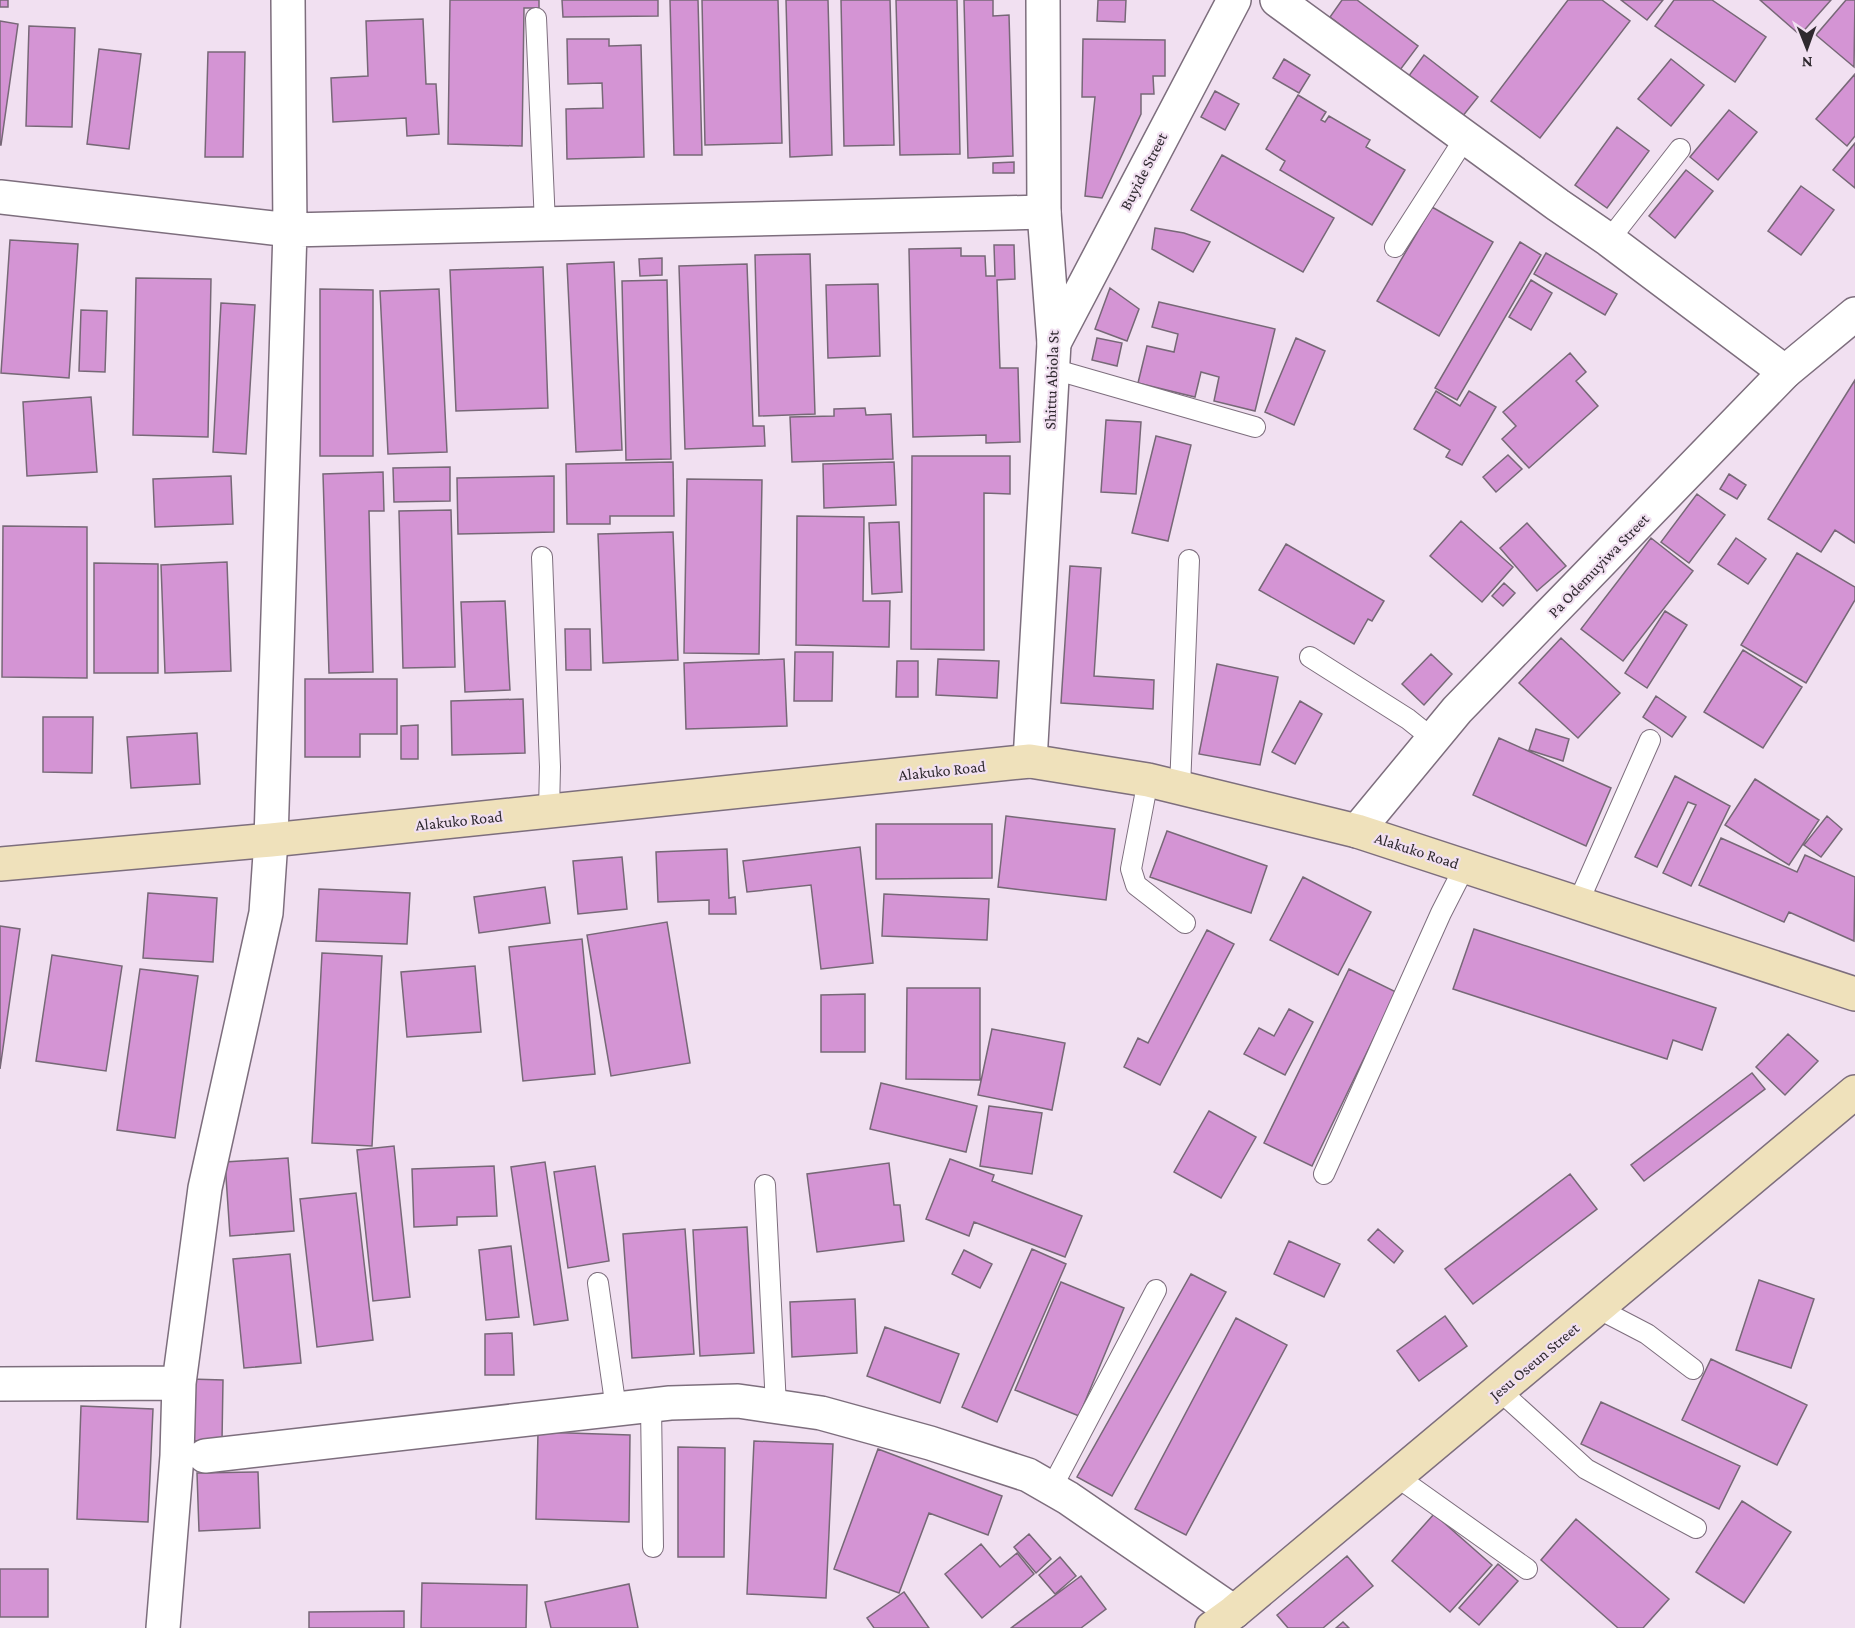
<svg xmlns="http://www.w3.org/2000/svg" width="1855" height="1628" font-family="'Crimson Pro',serif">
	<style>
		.building { fill: #d494d4; stroke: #776877; stroke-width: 1.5 }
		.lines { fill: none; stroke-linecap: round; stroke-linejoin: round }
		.service-casing { stroke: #7d6e7d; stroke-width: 22 }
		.minor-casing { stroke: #7d6e7d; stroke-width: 36 }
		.tertiary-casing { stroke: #7d6e7d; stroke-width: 36 }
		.secondary-casing { stroke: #7d6e7d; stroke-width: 36 }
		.service { stroke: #fff; stroke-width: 20 }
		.minor { stroke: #fff; stroke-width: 33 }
		.tertiary { stroke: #fff; stroke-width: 33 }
		.secondary { stroke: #efe1bb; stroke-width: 33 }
		.labels { text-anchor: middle; stroke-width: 4.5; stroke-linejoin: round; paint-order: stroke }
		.street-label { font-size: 16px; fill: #2f292f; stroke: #f1e0f1 }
	</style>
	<rect width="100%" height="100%" fill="#f1e0f1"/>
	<path class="building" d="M0 0H8V7H0Z
		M450 0H539V8H524L522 146 448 144Z
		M562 0H658V16L563 17Z
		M670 0H698L702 155H674Z
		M702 0H778L782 143 705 145Z
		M786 0H828L832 155 790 157Z
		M841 0H890L894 145 844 146Z
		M896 0H957L960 154 900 155Z
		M964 0H993V16L1009 15 1013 156 968 158Z
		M1098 0H1126L1125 22 1097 21Z
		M1342 0H1357L1418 46 1400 70 1330 17Z
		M1568 0H1602L1630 21 1540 138 1491 101Z
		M1621 0H1663L1647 20Z
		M1674 0H1712L1766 37 1735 82 1655 26Z
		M1760 0H1831L1800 35Z
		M1846 0H1855L1854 67 1816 35Z
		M423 19 426 84H436L439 134 407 136 406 118 333 122 331 78 368 76 366 21Z
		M0 21 18 24 1 145H0Z
		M29 26 75 28 72 127 26 126Z
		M567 39H609V46L641 45 644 157 567 159 566 109 603 108 602 83 568 84Z
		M1083 39 1165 40V76H1153L1154 94H1141V114L1102 198 1085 196 1095 97H1082Z
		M99 49 141 54 129 149 87 144Z
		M208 52H245L243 157H205Z
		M1424 55 1478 97 1462 117 1408 77Z
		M1284 59 1310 75 1299 93 1273 78Z
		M1671 59 1704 85 1671 126 1638 99Z
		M1855 74V136L1847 146 1816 119Z
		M1215 91 1239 104 1225 130 1201 117Z
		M1298 95 1326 112 1321 120 1325 122 1329 116 1370 140 1366 147 1405 170 1372 225 1280 170 1285 161 1266 149Z
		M1729 110 1757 132 1718 180 1690 157Z
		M1617 127 1649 151 1607 208 1575 185Z
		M1855 143V188L1833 170Z
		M1222 155 1334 218 1303 272 1191 210Z
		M1014 162V173H993V163Z
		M1686 170 1713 191 1675 238 1649 216Z
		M1801 186 1834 210 1801 255 1768 231Z
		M1432 207 1493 242 1439 336 1377 301Z
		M1155 228 1184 233 1210 242 1193 272 1152 249Z
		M10 240 78 244 69 378 1 373Z
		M1520 242 1541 255 1457 400 1435 388Z
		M994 245H1014L1015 279 997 280 1000 368H1018L1020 442 986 443V435L913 437 909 249 961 248V256H985L986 276H995Z
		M1546 253 1617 294 1605 315 1534 274Z
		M810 254 815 414 759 416 755 255Z
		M662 258V275L640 276 639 259Z
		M614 262 622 450 576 452 567 264Z
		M747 264 753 426H764L765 446 685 449 679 266Z
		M543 267 548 408 456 411 450 270Z
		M136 278 211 279 208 437 133 435Z
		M667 280 671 459 626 460 622 281Z
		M1531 280 1552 293 1531 330 1509 317Z
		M878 284 880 356 828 358 826 285Z
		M1110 288 1139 309 1127 341 1095 329Z
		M320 289 373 290V456H320Z
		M439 289 447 452 388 454 380 291Z
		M1159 302 1275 329 1255 411 1214 401 1219 377 1201 372 1195 397 1138 383 1147 346 1174 352 1178 334 1152 327Z
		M221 303 255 305 246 454 213 452Z
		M81 310 107 311 105 372 79 371Z
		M1097 338 1122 343 1117 366 1092 360Z
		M1296 338 1325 351 1294 425 1265 412Z
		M1570 353 1586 372 1576 381 1598 406 1529 468 1502 439 1516 426 1503 412Z
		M1855 380V543L1835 530 1821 552 1768 519Z
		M1436 391 1460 406 1469 391 1496 407 1462 465 1446 457 1450 450 1414 429Z
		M91 397 97 472 27 476 23 402Z
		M865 408 866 415 891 414 893 459 792 462 790 417 834 416V409Z
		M1106 420 1141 422 1136 494 1101 492Z
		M1156 436 1191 445 1168 541 1132 533Z
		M1508 455 1522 469 1496 492 1483 477Z
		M912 456H1010V494L984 493V650L911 649Z
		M673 462 674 516H610V524H567L566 464Z
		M894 462 896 505 824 508 823 464Z
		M450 467V501L394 502 393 468Z
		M383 472 384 511H369L373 672 329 673 323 474Z
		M1729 474 1746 485 1737 499 1720 489Z
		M231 476 233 524 155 527 153 479Z
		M554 476V532L458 534 457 478Z
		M687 479 762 480 759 654 684 653Z
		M1697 494 1725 515 1689 563 1661 542Z
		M451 510 455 667 403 668 399 511Z
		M797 516 864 517 863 601H890L889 647 796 645Z
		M1461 521 1513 567 1482 602 1430 556Z
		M899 522 902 592 872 594 869 523Z
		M1527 523 1566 566 1537 591 1500 548Z
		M3 526 87 527V678L2 677Z
		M673 532 678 660 603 663 598 534Z
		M1651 538 1693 571 1623 661 1581 629Z
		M1736 538 1766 559 1748 584 1718 564Z
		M1286 544 1384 601 1372 621 1368 619 1354 644 1259 590Z
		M1797 553 1855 587V600L1806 683 1741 645Z
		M227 562 231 671 165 673 161 565Z
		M94 563 158 564V673H94Z
		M1070 566 1101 568 1094 676 1154 680 1153 709 1061 703Z
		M1504 583 1515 593 1503 606 1492 596Z
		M505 601 510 690 465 692 461 602Z
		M1665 611 1687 625 1647 688 1625 673Z
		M565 629H590L591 670H566Z
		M1561 638 1620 693 1578 738 1519 683Z
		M1743 650 1802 687 1763 748 1704 712Z
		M795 652H833L832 701H794Z
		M1431 654 1452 674 1424 705 1402 684Z
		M784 659 787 726 686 729 684 663Z
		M938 659 999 661 997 698 936 695Z
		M897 661H918V697H896Z
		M1217 664 1278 677 1260 765 1199 754Z
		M305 679H397V734H360V757H305Z
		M1656 696 1686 717 1672 737 1643 717Z
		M523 699 525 753 452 755 451 701Z
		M1300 701 1322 714 1295 764 1272 752Z
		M43 717H93L92 773 43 772Z
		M418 725V759H401V726Z
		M1536 729 1569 739 1563 761 1529 750Z
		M197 733 200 784 131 788 127 737Z
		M1499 738 1611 788 1586 846 1473 795Z
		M1675 776 1730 806 1691 886 1663 873 1696 805 1688 802 1657 867 1635 857Z
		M1755 779 1819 820 1789 865 1725 825Z
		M1006 816 1115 829 1106 900 998 887Z
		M1827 816 1842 829 1821 857 1804 845Z
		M876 824H992V878L876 879Z
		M1167 831 1267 866 1251 913 1150 877Z
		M1721 838 1797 872 1805 855 1855 877 1854 941 1789 912 1784 922 1699 885Z
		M860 847 873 963 821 969 811 885 747 892 743 861Z
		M727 849 729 898 735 897 736 914H709V900L658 902 656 852Z
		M622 857 627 909 578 914 573 861Z
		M1303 877 1371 912 1338 975 1270 940Z
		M545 887 550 923 479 933 474 897Z
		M319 889 410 893 407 944 316 941Z
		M148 893 217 898 213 962 143 958Z
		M884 894 989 899 987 940 882 936Z
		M667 922 690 1063 611 1076 587 935Z
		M0 926 20 929 0 1069Z
		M1474 929 1716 1008 1702 1050 1673 1040 1667 1059 1453 989Z
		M1207 930 1234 944 1160 1085 1124 1067 1138 1038 1148 1043Z
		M582 939 595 1074 523 1081 509 947Z
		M322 953 382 956 372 1146 312 1143Z
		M52 955 122 966 106 1071 36 1061Z
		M475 966 481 1032 407 1037 401 972Z
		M140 969 198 976 175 1138 117 1130Z
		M1349 969 1396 992 1312 1166 1264 1143Z
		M907 988H980V1080L906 1079Z
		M865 994V1052H821V995Z
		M1289 1009 1313 1022 1285 1075 1244 1054 1259 1028 1274 1036Z
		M992 1029 1065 1043 1052 1110 978 1095Z
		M1788 1034 1818 1061 1785 1095 1756 1067Z
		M1752 1073 1765 1089 1644 1181 1631 1165Z
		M881 1083 977 1106 966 1152 870 1129Z
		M989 1106 1042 1113 1032 1174 980 1166Z
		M1209 1111 1256 1137 1221 1198 1174 1172Z
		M394 1146 410 1297 373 1301 357 1150Z
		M288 1158 294 1231 230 1236 225 1162Z
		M950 1159 994 1175 992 1181 1082 1216 1065 1257 974 1222 969 1236 926 1219Z
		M545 1162 568 1320 534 1325 511 1167Z
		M889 1163 894 1205H900L904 1241 817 1252 807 1174Z
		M494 1166 497 1216 457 1217V1225L414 1227 412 1169Z
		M595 1166 609 1261 568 1268 554 1172Z
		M1570 1174 1597 1209 1473 1304 1445 1269Z
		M356 1193 373 1340 317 1347 300 1199Z
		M747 1227 754 1353 700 1356 693 1230Z
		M685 1229 694 1354 632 1358 623 1234Z
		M1378 1229 1403 1251 1394 1263 1368 1240Z
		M1289 1241 1340 1264 1324 1297 1274 1274Z
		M511 1246 519 1317 486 1320 479 1250Z
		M1032 1249 1066 1264 997 1422 962 1407Z
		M964 1250 992 1264 980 1288 952 1274Z
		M290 1254 301 1363 244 1368 233 1259Z
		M1191 1274 1226 1292 1112 1496 1077 1477Z
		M1759 1280 1814 1299 1791 1368 1736 1350Z
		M1061 1282 1124 1308 1079 1416 1015 1390Z
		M855 1299 857 1353 792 1357 790 1302Z
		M1445 1316 1467 1346 1419 1381 1397 1351Z
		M1236 1318 1287 1345 1186 1535 1135 1509Z
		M885 1327 959 1354 940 1403 867 1376Z
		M512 1333 514 1375H485V1334Z
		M1711 1359 1807 1405 1777 1465 1682 1420Z
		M190 1379 223 1380 222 1441H189Z
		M1601 1402 1740 1466 1719 1509 1581 1444Z
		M81 1406 153 1409 148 1522 77 1519Z
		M538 1432 630 1435 629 1522 536 1519Z
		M754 1441 833 1444 826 1598 747 1594Z
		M678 1447 725 1448 724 1557H678Z
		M878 1449 1002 1496 988 1535 929 1513 899 1593 834 1569Z
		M258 1472 260 1528 199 1531 197 1473Z
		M1742 1501 1791 1532 1744 1603 1696 1572Z
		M1434 1514 1492 1565 1450 1612 1392 1561Z
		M1576 1519 1669 1599 1643 1628H1618L1541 1560Z
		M1029 1534 1051 1559 1036 1573 1014 1547Z
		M981 1544 1000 1567 1017 1553 1034 1574 982 1618 945 1574Z
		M1347 1556 1373 1586 1323 1628H1288L1277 1615Z
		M1060 1557 1076 1576 1055 1594 1039 1575Z
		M1498 1564 1518 1581 1479 1625 1459 1608Z
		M0 1569H48V1617H0Z
		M1081 1576 1106 1609 1081 1628H1011Z
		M422 1583 527 1585 526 1628H421Z
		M629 1584 638 1628H551L545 1602Z
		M904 1592 929 1628H874L867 1618Z
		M404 1611V1628H309V1612Z
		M1343 1622 1349 1628H1336Z"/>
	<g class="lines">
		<defs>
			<path id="service" d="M536 18 545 224
				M1609 240 1680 149
				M1395 247 1465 138
				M1053 369 1255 427
				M542 557 550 767 549 811
				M1310 657 1408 719 1433 739
				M1148 780 1131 869 1136 885 1185 923
				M1180 788 1189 560
				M1578 903 1650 740
				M1324 1174 1441 913 1465 866
				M765 1185 776 1406
				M598 1283 616 1409
				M1597 1308 1647 1334 1693 1369
				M1499 1390 1586 1469 1696 1528
				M651 1406 653 1547
				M1396 1476 1527 1569
				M1051 1489 1156 1290"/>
			<path id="minor" d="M1277 0 1558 205 1609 240 1785 372
				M0 197 290 230 1044 212
				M1054 343 1234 0
				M0 1384 179 1383
				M205 1456 670 1403 738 1401 821 1413 930 1443 1028 1475 1068 1498 1234 1612
				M163 1628 177 1456 179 1383 205 1188 266 913 271 840 290 230 288 0"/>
			<path id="tertiary" d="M1030 761 1054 343 1044 212 1043 0
				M1357 831 1457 710 1785 372 1855 314"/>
			<path id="secondary" d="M0 864 271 840 1030 761 1148 780 1357 831 1855 994
				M1212 1628 1234 1612 1855 1092"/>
		</defs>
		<use href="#service" class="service-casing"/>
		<use href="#minor" class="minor-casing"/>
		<use href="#tertiary" class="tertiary-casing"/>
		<use href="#secondary" class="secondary-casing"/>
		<use href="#service" class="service"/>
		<use href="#minor" class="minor"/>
		<use href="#tertiary" class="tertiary"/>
		<use href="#secondary" class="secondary"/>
	</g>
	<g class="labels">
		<g class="street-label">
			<text transform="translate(1143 171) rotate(-63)" y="6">Buyide Street</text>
			<text transform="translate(1051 380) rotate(-88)" y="6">Shittu Abiola St</text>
			<text transform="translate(1598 565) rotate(-46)" y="6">Pa Odemuyiwa Street</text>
			<text transform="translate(942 770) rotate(-6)" y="6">Alakuko Road</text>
			<text transform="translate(459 820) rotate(-6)" y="6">Alakuko Road</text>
			<text transform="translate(1417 850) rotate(18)" y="6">Alakuko Road</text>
			<text transform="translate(1534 1361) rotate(-40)" y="6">Jesu Oseun Street</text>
		</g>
	</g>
	<g transform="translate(1807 48) rotate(179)" stroke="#f1e0f1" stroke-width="4.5" paint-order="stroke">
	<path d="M0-4.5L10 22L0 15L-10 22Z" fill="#2f292f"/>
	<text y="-9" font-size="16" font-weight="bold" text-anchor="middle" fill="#2f292f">N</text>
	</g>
</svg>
